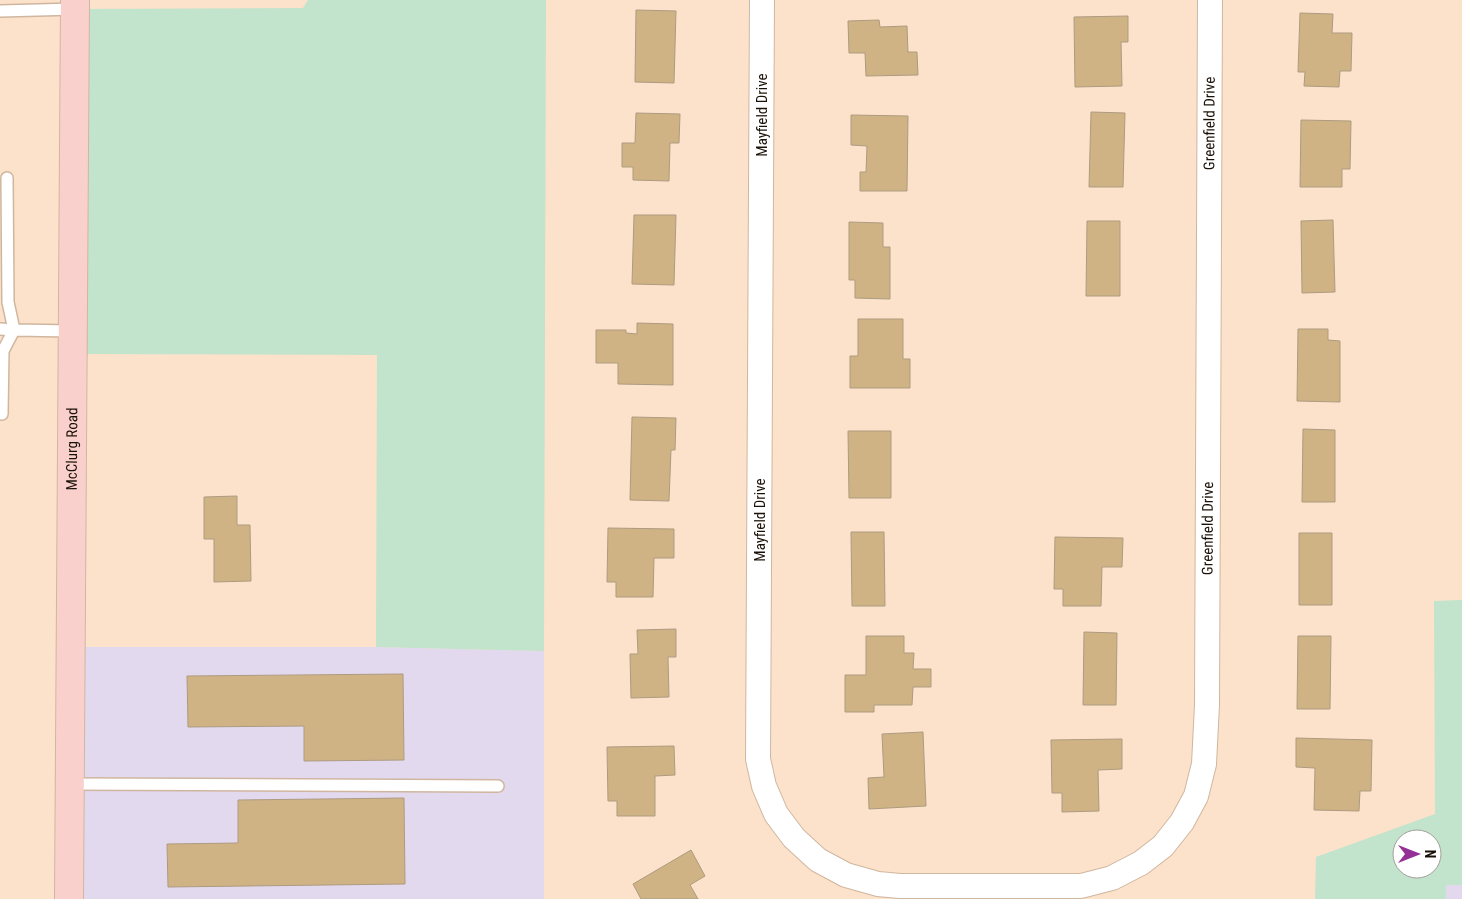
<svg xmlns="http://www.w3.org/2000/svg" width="1462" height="899" font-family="'Roboto Condensed',sans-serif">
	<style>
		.commercial { fill: #e2d9ee }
		.green { fill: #c2e3cc; fill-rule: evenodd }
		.building { fill: #d0b385; stroke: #ad9b80 }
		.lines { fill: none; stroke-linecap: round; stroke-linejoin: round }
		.lane-casing { stroke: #d0b69f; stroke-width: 14 }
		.street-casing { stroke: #d0b69f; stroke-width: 26 }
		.secondary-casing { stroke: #d0b69f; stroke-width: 30 }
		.lane { stroke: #fff; stroke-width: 11 }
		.street { stroke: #fff; stroke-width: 24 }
		.secondary { stroke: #fad0cc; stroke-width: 28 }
		.labels { text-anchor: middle; stroke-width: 4.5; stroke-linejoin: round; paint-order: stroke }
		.street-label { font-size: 15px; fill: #1a1108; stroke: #fff }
	</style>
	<rect width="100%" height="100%" fill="#fce2ca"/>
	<path class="commercial" d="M71 647H376L544 651V899H69Z
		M1446 885H1462V899H1446Z"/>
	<path class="green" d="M308 0H546L544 651 376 647 377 355 73 354 75 9 303 8Z
		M1462 600V885H1446V899H1315L1316 857 1435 814 1434 601ZM1402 839H1432V869H1402Z"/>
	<path class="building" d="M636 10 676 11 674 83 635 82Z
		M1300 13 1333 14 1332 33H1352L1351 71H1340L1339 87 1304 86 1305 72H1298Z
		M1128 16V42H1121L1122 86 1075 87 1074 17Z
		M879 20 880 27 907 26 908 52H917L918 75 866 76 865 53H849L848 21Z
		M1091 112 1125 113 1123 187H1089Z
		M636 113 680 114 679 143H670L669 181 633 180V167H622V143H635Z
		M851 115 908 116 907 191H860V172H866L867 146 851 145Z
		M1301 120 1351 121 1350 169H1342V187H1300Z
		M634 215H676L674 285 632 284Z
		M1333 220 1335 292 1302 293 1301 221Z
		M1087 221H1120V296H1086Z
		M849 222 883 223V247H890V299L855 298V280H849Z
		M858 319H903V359H910V388H850V356H858Z
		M637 323 673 324V385L618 384V363H596V330H626V333L637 334Z
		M1298 329H1328V340L1340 341V402L1297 401Z
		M632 417 676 418 675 450H671L669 501 630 500Z
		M1303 429 1335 430V502H1302Z
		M848 431H891V498H849Z
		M237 496V525H250L251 581 214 582V539H204V497Z
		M608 528 674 529V558H654L653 597H616V582H607Z
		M851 532H884L885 606H852Z
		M1299 533H1332V605H1299Z
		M1055 537 1123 538 1122 567H1102L1101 606H1063V589H1054Z
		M676 629V657H668L669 697 631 698 630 654H638L637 630Z
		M1084 632 1117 633 1116 705H1083Z
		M866 636H904V653H914L913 669H931V687H913L912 705H874V712H845V675H866Z
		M1298 636H1331L1330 709H1297Z
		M403 674 404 760 304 761V726L188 727 187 676Z
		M923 732 926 806 869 809 868 778 884 777 882 734Z
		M1296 738 1372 740 1371 791H1360L1359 811 1314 810 1315 768 1296 767Z
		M1122 739V769L1098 770 1099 811 1062 812V793H1052L1051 740Z
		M674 746 675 775 655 776V816H617V801H608L607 747Z
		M404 798 405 884 168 887 167 844 238 843V800Z
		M691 850 705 876 690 885 698 899H641L633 884Z"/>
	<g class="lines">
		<defs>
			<path id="lane" d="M0 11 75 9
				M7 178 8 302 14 330 73 331
				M0 329 14 330 3 351 2 414
				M69 784 498 786"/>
			<g id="street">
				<path id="s1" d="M762 0 758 759 764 786 776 814 794 838 818 860 846 875 878 884 900 886H1081L1112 878 1141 863 1163 846 1182 822 1196 796 1204 764 1207 705 1210 0"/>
			</g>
			<g id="secondary">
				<path id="s2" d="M69 899 75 0"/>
			</g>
		</defs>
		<use href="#lane" class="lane-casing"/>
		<use href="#street" class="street-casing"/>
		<use href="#secondary" class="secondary-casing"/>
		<use href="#lane" class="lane"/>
		<use href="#street" class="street"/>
		<use href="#secondary" class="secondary"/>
	</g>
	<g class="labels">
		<g class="street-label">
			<text transform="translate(762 115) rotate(-90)" y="5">Mayfield Drive</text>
			<text dy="5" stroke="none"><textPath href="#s1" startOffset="1974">Greenfield Drive</textPath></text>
			<text dy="5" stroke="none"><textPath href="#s2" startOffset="450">McClurg Road</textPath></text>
			<text transform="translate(760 520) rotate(-90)" y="5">Mayfield Drive</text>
			<text dy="5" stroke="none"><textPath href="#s1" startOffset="1569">Greenfield Drive</textPath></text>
		</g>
	</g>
	<g transform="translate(1417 854) rotate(90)"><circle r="24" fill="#ffffff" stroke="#a3a09c"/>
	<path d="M0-4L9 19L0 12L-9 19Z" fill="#953096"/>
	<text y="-8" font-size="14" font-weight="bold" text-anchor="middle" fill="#1a1108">N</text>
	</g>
</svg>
